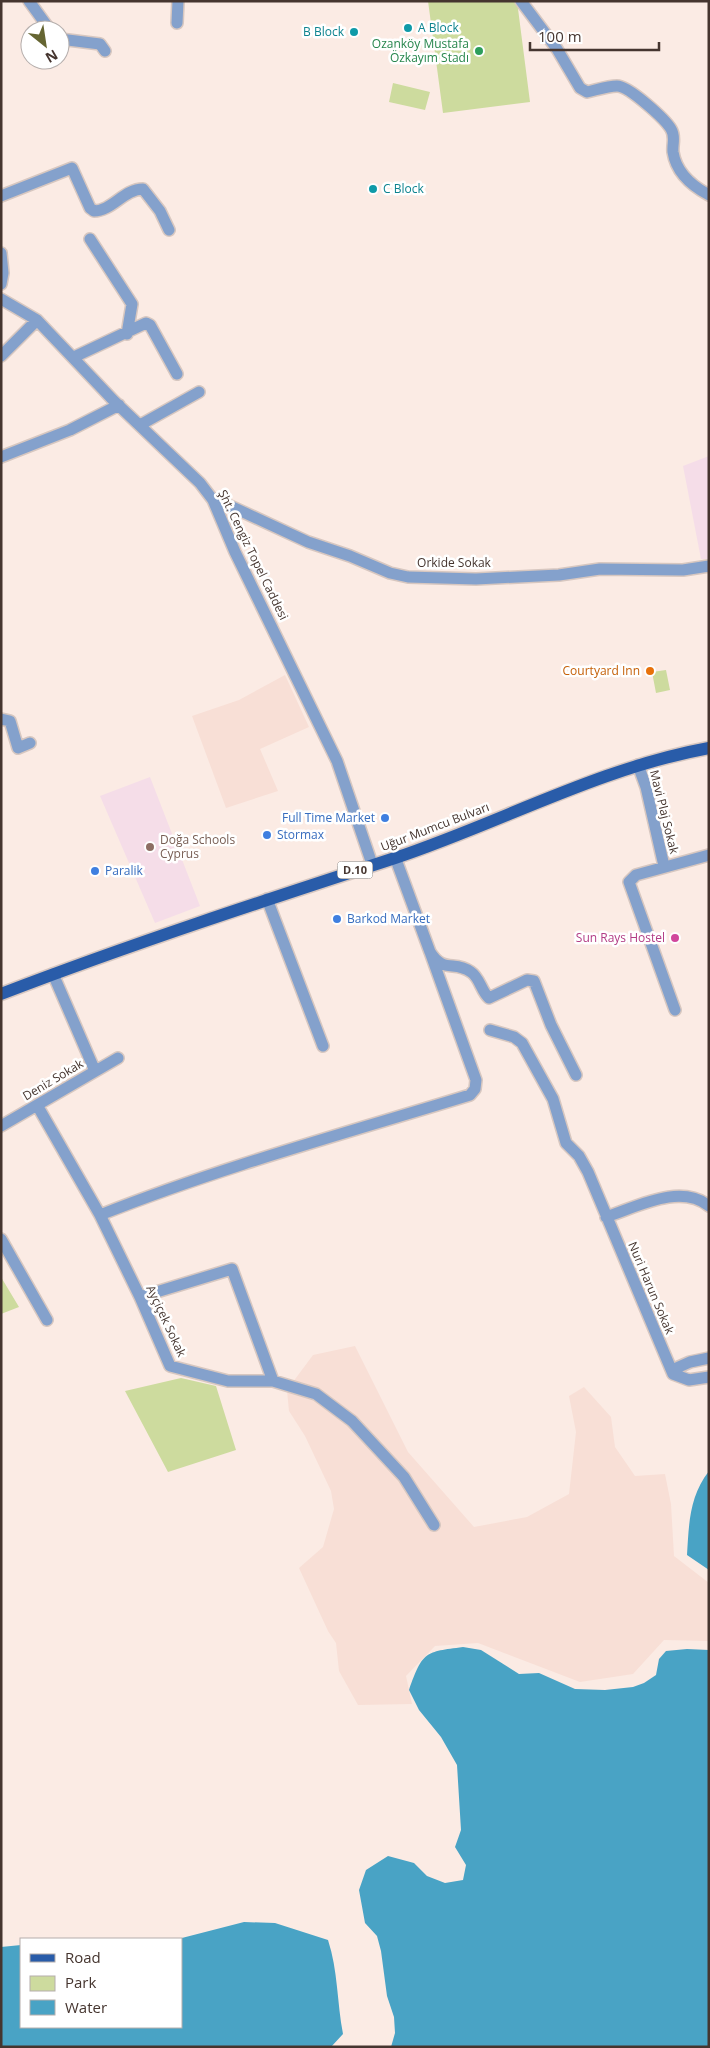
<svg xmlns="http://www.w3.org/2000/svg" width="710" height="2048" font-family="'Open Sans',sans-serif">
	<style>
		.industrial { fill: #f8dfd6 }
		.education { fill: #f5dde8 }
		.green { fill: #cddb9e }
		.water { fill: #49a3c5 }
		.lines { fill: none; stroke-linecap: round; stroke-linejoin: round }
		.minor-casing { stroke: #d7c7c0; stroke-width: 14 }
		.major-casing { stroke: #d7c7c0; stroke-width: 15 }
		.minor { stroke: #84a1cc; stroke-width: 11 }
		.major { stroke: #295ca9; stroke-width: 12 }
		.culture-dot { fill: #0f9aa8; stroke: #fff; stroke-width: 2 }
		.leisure-dot { fill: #2e9e5b; stroke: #fff; stroke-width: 2 }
		.food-dot { fill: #e8710a; stroke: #fff; stroke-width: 2 }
		.shop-dot { fill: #3f7fe0; stroke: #fff; stroke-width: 2 }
		.education-dot { fill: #8d6e63; stroke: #fff; stroke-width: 2 }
		.hotel-dot { fill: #d1479c; stroke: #fff; stroke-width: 2 }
		.labels { text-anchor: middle; stroke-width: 5; stroke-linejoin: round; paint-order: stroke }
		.shield { fill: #fff; stroke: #7d726d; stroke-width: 1 }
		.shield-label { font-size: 11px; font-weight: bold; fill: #45352f }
		.culture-label { font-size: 12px; fill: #0d838f; stroke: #fff; text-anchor: start }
		.leisure-label { font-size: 12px; fill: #27864d; stroke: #fff; text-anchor: end }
		.street-label { font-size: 12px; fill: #45352f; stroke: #fff }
		.food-label { font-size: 12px; fill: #c56008; stroke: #fff; text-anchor: end }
		.shop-label { font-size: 12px; fill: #366cbe; stroke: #fff; text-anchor: start }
		.education-label { font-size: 12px; fill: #785e54; stroke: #fff; text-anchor: start }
		.hotel-label { font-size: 12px; fill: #b23c85; stroke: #fff; text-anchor: end }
	</style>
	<rect width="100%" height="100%" fill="#fbebe4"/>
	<path class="industrial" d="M285 675 309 727 260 749 278 791 226 808 192 716 239 700Z
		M355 1346 408 1452 474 1527 527 1517 569 1494 576 1432 569 1396 584 1387 611 1417 615 1447 635 1476 665 1474 671 1504 674 1556 709 1583V1641L664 1640 633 1674 580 1682 478 1643 435 1646 406 1676 412 1704 358 1705 339 1671 336 1643 328 1631 299 1568 323 1547 334 1509 331 1491 305 1436 289 1411 287 1390 313 1355Z"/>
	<path class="education" d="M709 456V559H701L683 466Z
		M150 777 200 906 155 923 100 796Z"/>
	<path class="green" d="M428 1H517L530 102 443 113Z
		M393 83 430 92 425 110 389 102Z
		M666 670 670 690 656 693 652 672Z
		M1 1277 19 1307 1 1314Z
		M181 1378 216 1386 236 1450 168 1472 125 1391Z"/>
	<path class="water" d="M709 1471V1570L687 1555C689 1524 689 1497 709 1471Z
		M463 1647 481 1650 519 1674 539 1673 575 1689 605 1690 633 1687 644 1683 656 1675 659 1659 666 1651 687 1649 709 1650V2047H391L395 2033 394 2017 387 1996 381 1951 377 1936 365 1923 359 1890 366 1870 388 1856 414 1863 427 1876 445 1883 463 1880 466 1865 455 1847 461 1830 457 1765 441 1737 419 1710 409 1690C423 1651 425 1652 463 1647Z
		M244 1922 275 1923 328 1940C338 1970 337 2003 343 2034L331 2047H1V1947L21 1945V2027H181V1939H178Z"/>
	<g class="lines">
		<defs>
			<path id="minor" d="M29 1 50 30
				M521 1 557 49 580 88 587 92C596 90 608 86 617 86 629 86 665 119 671 129 676 137 672 144 673 152 676 172 692 186 709 195
				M177 23 178 1
				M60 39 100 44 105 51
				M1 196 72 168 90 208 94 211C112 211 124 189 143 189L160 211 169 230
				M90 239 132 304 127 334
				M1 253 3 273 1 284
				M1 299 37 320 114 401 200 483 213 500 235 552 337 761 372 864
				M1 356 37 320
				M74 357 146 323 150 325 177 374
				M140 425 199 392
				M1 457 70 430 119 405
				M213 500 228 505 308 542 350 556 390 573 408 577 476 579 559 575 600 569 683 570 709 566
				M1 719 10 721 18 748 30 743
				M638 765 646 787 664 866
				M395 857 430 952C444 974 454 960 471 972 480 978 481 991 489 998L527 980 534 981 551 1025 576 1075
				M267 899 323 1046
				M53 974 95 1071
				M675 1010 629 882 636 875 709 855
				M490 1030 514 1037 522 1043 553 1099 566 1143 579 1156 588 1172 673 1374 689 1380 709 1377
				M37 1105 100 1215 140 1297 170 1366 228 1381H273L316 1394 352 1421 404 1477 434 1525
				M1 1126 118 1058
				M100 1215C221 1167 346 1133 470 1095L475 1089 476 1080 430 952
				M606 1217C637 1207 680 1183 709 1206
				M1 1239 47 1320
				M140 1297 232 1269 273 1381
				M672 1370 690 1362 709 1358"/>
			<path id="major" d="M1 994C131 944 263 901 395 858 500 823 599 768 709 748"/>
		</defs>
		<use href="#minor" class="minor-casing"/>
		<use href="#major" class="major-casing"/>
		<use href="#minor" class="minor"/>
		<use href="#major" class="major"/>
	</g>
	<g class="culture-dot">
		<circle cx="408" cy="28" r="5"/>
		<circle cx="354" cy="32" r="5"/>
		<circle cx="373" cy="189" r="5"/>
	</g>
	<circle class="leisure-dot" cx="479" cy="51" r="5"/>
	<circle class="food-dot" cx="650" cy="671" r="5"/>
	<g class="shop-dot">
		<circle cx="385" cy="818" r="5"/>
		<circle cx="267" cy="835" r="5"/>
		<circle cx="95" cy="871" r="5"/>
		<circle cx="337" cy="919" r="5"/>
	</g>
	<circle class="education-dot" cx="150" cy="847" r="5"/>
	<circle class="hotel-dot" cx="675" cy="938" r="5"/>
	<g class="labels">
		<rect class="shield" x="337.5" y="861.5" width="35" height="17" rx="4"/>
		<g class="shield-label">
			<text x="355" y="874">D.10</text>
		</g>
		<g class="culture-label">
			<text x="418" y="32">A Block</text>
			<text x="344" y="36" text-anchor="end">B Block</text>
			<text x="383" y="193">C Block</text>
		</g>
		<g class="leisure-label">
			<text x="469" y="48">Ozanköy Mustafa<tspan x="469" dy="14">Özkayım Stadı</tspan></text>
		</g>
		<g class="street-label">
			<text transform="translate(253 555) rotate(64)" y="4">Şht. Cengiz Topel Caddesi</text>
			<text x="454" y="567">Orkide Sokak</text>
			<text transform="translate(664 812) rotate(76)" y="4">Mavi Plaj Sokak</text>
			<text transform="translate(435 827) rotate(-21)" y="4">Uğur Mumcu Bulvarı</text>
			<text transform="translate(53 1080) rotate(-31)" y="4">Deniz Sokak</text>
			<text transform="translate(651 1288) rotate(67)" y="4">Nuri Harun Sokak</text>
			<text transform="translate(166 1321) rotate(65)" y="4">Ayçiçek Sokak</text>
		</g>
		<g class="food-label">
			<text x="640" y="675">Courtyard Inn</text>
		</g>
		<g class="shop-label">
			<text x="375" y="822" text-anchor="end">Full Time Market</text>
			<text x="277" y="839">Stormax</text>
			<text x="105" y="875">Paralik</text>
			<text x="347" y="923">Barkod Market</text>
		</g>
		<g class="education-label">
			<text x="160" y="844">Doğa Schools<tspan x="160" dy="14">Cyprus</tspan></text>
		</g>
		<g class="hotel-label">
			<text x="665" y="942">Sun Rays Hostel</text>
		</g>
	</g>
	<rect width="710" height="2048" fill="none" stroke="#45352f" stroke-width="5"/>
	<rect x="20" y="1938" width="162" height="90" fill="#ffffff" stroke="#b5aeac"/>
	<rect x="30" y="1954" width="25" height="8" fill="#295ca9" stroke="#b5aeac"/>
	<text x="65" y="1963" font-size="15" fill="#45352f">Road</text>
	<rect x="30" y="1976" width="25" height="15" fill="#cddb9e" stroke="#b5aeac"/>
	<text x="65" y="1988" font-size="15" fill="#45352f">Park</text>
	<rect x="30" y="2000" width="25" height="15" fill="#49a3c5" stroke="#b5aeac"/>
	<text x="65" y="2013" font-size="15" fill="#45352f">Water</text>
	<g transform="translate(45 45) rotate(150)"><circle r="24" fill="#ffffff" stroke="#b5aeac"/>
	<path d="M0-4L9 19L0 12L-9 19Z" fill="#656532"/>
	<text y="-8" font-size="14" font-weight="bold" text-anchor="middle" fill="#45352f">N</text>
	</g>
	<path d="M530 42v8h129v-8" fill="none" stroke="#45352f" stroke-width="2.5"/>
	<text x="538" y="42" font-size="15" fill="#45352f" stroke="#ffffff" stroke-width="4" paint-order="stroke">100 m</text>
</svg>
